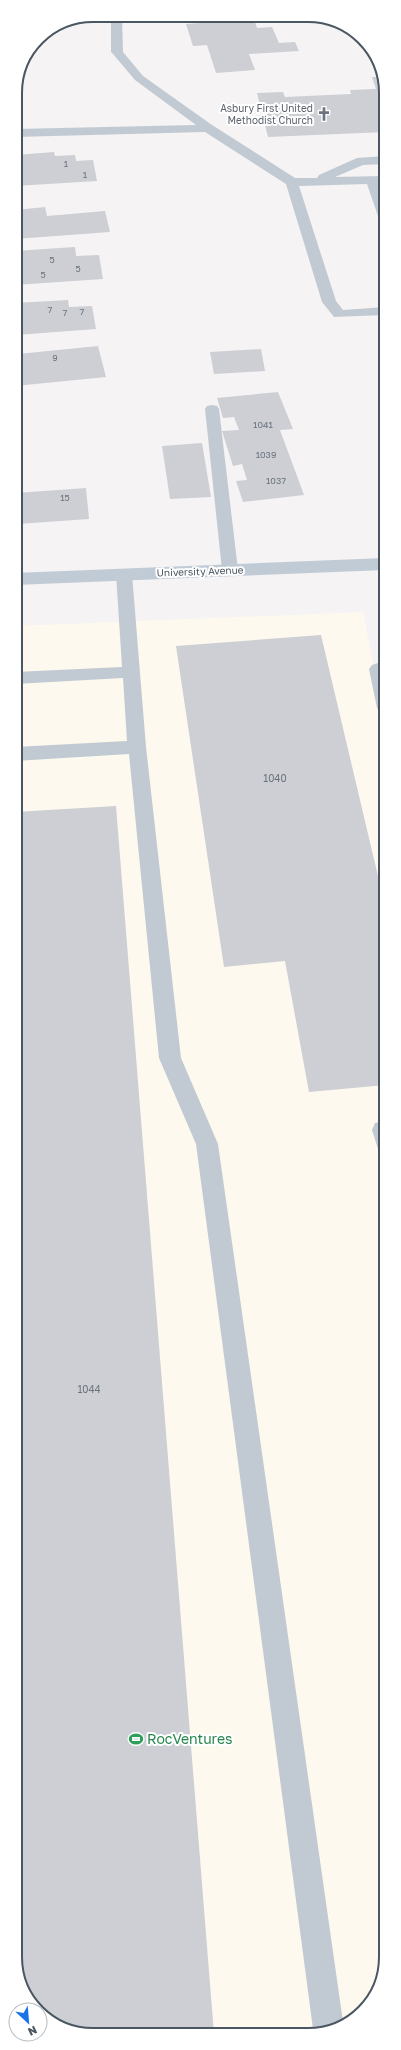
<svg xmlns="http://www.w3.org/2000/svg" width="401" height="2050" font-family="'Golos Text',sans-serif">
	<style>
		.commercial { fill: #fdf9ef }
		.building { fill: #cdcfd5 }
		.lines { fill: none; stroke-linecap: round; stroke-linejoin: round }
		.lane { fill: #c1cad2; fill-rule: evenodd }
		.secondary { fill: #c1cbd6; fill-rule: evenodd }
		.labels { text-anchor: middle; stroke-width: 4; stroke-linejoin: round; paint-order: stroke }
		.far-number-label { font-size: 9px; fill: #6b747e }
		.far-worship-label { font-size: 10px; fill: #5b616d; stroke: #fff; text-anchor: end }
		.far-street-label { font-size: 10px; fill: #4a5661; stroke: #fff }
		.number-label { font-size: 10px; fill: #6b747e }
		.near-leisure-label { font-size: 14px; fill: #27864d; stroke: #fff; text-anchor: start }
		.rim { fill: none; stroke: #4a5661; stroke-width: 2 }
	</style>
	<rect width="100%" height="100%" fill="#f5f3f3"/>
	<path class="commercial" d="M363 612 386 731V1961L363 2012 318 2034 78 2033 35 2008 16 1967 15 626Z"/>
	<path class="building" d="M254 19 257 28 272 27 279 43 295 42 299 51 249 54 255 70 216 73 207 45 193 46 186 24Z
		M372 77H382L385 83V132L268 137 257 93 283 92 285 97 351 94 350 90 376 89Z
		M54 152 55 156 75 155 76 161 93 160 97 181 15 186V155Z
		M45 207 47 216 105 211 110 232 15 239V210Z
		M75 247 76 256 99 255 103 279 15 285V251Z
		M68 300 69 307 92 306 96 329 16 335 15 303Z
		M98 346 106 377 15 386V368L21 367 18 354Z
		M261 349 265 371 214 374 210 352Z
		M278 392 293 429 280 430 304 495 243 502 236 481 247 480 242 464 233 466 222 431 239 430 234 417 223 418 217 398Z
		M202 443 211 497 170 499 162 446Z
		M86 488 89 519 18 524 16 493Z
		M321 635 386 910V1085L309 1092 285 961 224 967 176 646Z
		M116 806 214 2034 78 2033 35 2008 16 1967 15 812Z"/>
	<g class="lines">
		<path class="lane" d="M111 15H122L123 52 143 76 212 125 295 178H317L319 175 357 158 385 156V164L363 165 335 177 385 176V184H379L385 201V223L380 222 379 219 367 184 299 186 336 301 343 310 385 307V315L334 317 322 302 286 184 205 132 15 137V129L196 125 135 80 113 54 111 52Z
			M212 405 217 406 219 409 238 570 236 574 230 575 224 574 222 570 205 409 207 406Z
			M124 569 130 570 132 574 146 747 181 1058 218 1144 343 2022 318 2034H315L313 2029 196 1144 159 1058 129 754 15 761V747L127 741 123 678 15 684V672L122 667 116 574 118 570Z
			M378 663H386V714L380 712 377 708 369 669 372 665Z
			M383 1121H386V1151L378 1149 372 1130 375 1123Z"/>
		<path class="secondary" d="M385 558V570L15 585V573Z"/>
	</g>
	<defs>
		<symbol id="church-bare" viewBox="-9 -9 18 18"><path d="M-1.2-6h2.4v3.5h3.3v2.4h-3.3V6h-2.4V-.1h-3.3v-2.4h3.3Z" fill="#6b7280" stroke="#fff" stroke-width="2.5" paint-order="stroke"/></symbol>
		<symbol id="stadium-bare" viewBox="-9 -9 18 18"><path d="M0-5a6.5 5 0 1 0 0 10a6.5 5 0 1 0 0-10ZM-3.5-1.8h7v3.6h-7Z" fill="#2e9e5b" stroke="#fff" stroke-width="2.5" paint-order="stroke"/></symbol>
	</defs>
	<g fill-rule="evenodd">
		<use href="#church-bare" x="314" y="104" width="20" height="20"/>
		<use href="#stadium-bare" x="126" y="1729" width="20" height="20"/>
	</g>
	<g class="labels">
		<g class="far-number-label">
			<text x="66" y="167">1</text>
			<text x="85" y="178">1</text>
			<text x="52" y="263">5</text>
			<text x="78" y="272">5</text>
			<text x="43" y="278">5</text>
			<text x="50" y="313">7</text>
			<text x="82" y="315">7</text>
			<text x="65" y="316">7</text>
			<text x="55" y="361">9</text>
			<text x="263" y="428">1041</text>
			<text x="266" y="458">1039</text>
			<text x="276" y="484">1037</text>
			<text x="65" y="501">15</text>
		</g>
		<g class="far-worship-label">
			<text x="313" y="112">Asbury First United<tspan x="313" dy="12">Methodist Church</tspan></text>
		</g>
		<g class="far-street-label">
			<text transform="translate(200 571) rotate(-2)" y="4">University Avenue</text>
		</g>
		<g class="number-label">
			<text x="275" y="782">1040</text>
			<text x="89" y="1393">1044</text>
		</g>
		<g class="near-leisure-label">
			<text x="147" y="1744">RocVentures</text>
		</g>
	</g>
	<path d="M0 0H401V2050H0ZM93 22H308A71 71 0 0 1 379 93V1957A71 71 0 0 1 308 2028H93A71 71 0 0 1 22 1957V93A71 71 0 0 1 93 22Z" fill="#fff" fill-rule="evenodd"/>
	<path class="rim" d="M93 22H308A71 71 0 0 1 379 93V1957A71 71 0 0 1 308 2028H93A71 71 0 0 1 22 1957V93A71 71 0 0 1 93 22Z"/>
	<g transform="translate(28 2022) rotate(154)"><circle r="19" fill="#ffffff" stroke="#b7bbc0"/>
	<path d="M0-3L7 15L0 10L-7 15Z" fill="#1a73e8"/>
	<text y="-6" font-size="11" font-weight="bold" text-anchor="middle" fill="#4a5661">N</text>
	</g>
</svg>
